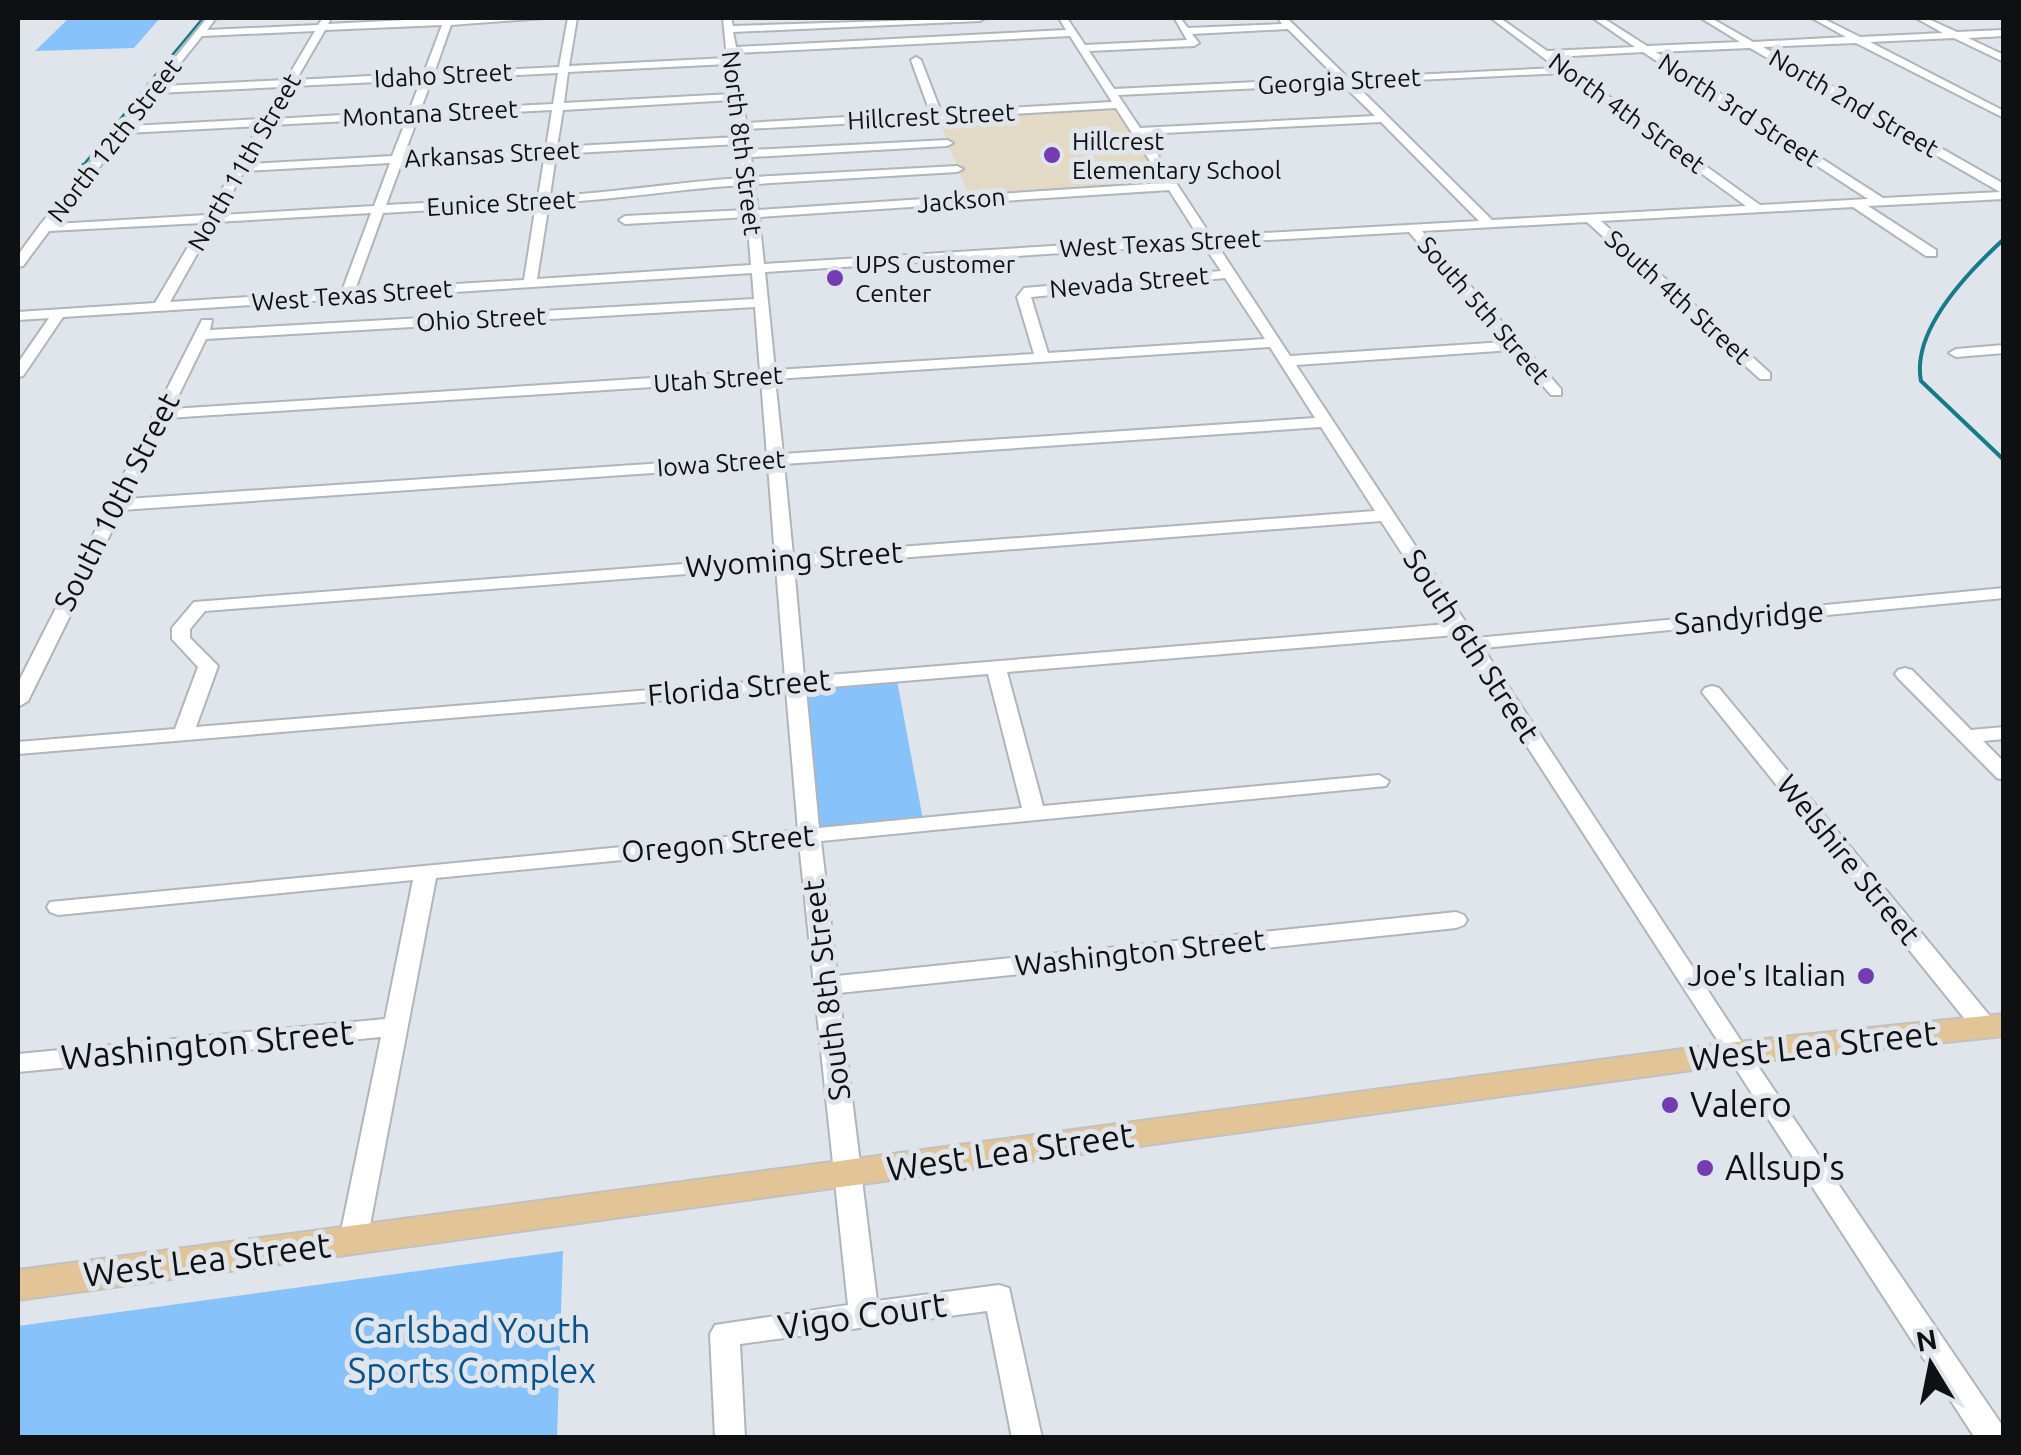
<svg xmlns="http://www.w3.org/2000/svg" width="2021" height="1455" font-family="Ubuntu,sans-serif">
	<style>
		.education { fill: #e3dac5 }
		.green { fill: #88c2fa }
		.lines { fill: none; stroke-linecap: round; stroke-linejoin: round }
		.stream-far1 { stroke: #157b8b; stroke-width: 2.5 }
		.stream { stroke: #157b8b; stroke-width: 4 }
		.minor-casing { stroke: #afb5ba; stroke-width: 4 }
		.major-casing { stroke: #c0c1c1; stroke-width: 4 }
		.minor { fill: #fff; fill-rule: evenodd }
		.major { fill: #e3c497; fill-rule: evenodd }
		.poi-dot { fill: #743cb3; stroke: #e0e5eb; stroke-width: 4 }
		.labels { text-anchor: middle; stroke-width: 10; stroke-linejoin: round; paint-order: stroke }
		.far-street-label { font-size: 25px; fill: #0e1012; stroke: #e0e5eb }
		.far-poi-label { font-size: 25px; fill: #0e1012; stroke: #e0e5eb; text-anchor: start }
		.street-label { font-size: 30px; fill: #0e1012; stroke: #e0e5eb }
		.poi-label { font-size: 30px; fill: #0e1012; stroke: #e0e5eb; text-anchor: end }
		.near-street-label { font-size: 35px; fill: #0e1012; stroke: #e0e5eb }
		.near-poi-label { font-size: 35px; fill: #0e1012; stroke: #e0e5eb; text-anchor: start }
		.near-park-label { font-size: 35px; fill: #07548d; stroke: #e0e5eb }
	</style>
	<rect width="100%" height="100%" fill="#e0e5eb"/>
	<path class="education" d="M1120 105 1170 186 970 200 937 115Z"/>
	<path class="green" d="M69 18H160L134 48 35 51Z
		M896 675 924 825 809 835 798 683Z
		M563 1251 557 1437H18V1326Z"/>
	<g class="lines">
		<path class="stream-far1" d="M144 89 203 18
			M81 168 142 92"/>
		<path class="stream" d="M71 181 83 165
			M2004 239C1969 271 1911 330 1921 381L2004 460"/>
		<defs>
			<path id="minor" d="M207 18H216L207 30 318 25 323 18H331L328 24 445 18H544L451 25 434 73 559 67 568 18H577L569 66 727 58 723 18H731L733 26 985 18 980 21 733 32 736 47 1066 30 1059 18H1067L1085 45 1187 40 1175 19H1181L1188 28 1282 24 1278 18H1287L1348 78 1557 68 1491 18H1500L1547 51 1635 47 1593 18H1603L1647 46 1740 42 1701 18H1711L1753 42 1846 37 1812 18H1822L1860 37 1943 33 1916 18H1926L1957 32 2004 30V36L1968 38 2004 55V62L1954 38 1870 42 2004 111V118L1856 43 1763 47 2004 184V199L1868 206 1936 250V256H1926L1853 207 1601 221 1770 373V379H1760L1587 222 1422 231 1561 389V395H1551L1512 350 1296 365 1476 638 2004 588V598L1483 648 1745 1047 2004 1428V1438H1975L1455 635 1007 672 1043 806 1379 775 1389 781 1386 786 821 841 837 976 1456 912 1464 915 1467 920 1464 925 1456 928 839 993 877 1301 999 1285 1009 1288 1042 1438H1012L987 1311 740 1344 745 1438H715L710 1334 715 1325 848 1305 799 843 436 878 367 1241 363 1249 353 1252 343 1249 339 1241 381 1037 18 1072V1054L385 1019 413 880 58 915 50 912 47 907 50 902 798 830 786 690 18 754V742L175 729 198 667 172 639V628L194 602 775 557 768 465 122 510 28 701 18 707V683L202 320H212L210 330 754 299 752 273 63 317 23 376 18 377V363L49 318 18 320V312L155 303 202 223 49 231 23 266 18 267V255L40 225ZM442 25 424 73 296 80 325 30ZM1288 29 1337 78 1114 89 1089 51 1194 46 1199 43 1192 34ZM315 31 286 80 162 86 202 36ZM1070 36 1112 102 941 112 921 60 916 57 911 60 930 112 746 123 736 53ZM1750 48 2000 192 1883 198 1656 52ZM1643 52 1868 199 1760 205 1554 57ZM728 64 732 94 564 103 568 72ZM558 73 553 104 420 111 432 79ZM1564 73 1746 206 1492 220 1354 83ZM421 80 409 111 274 119 293 86ZM1342 84 1375 116 1140 128 1118 95ZM282 87 263 119 131 126 157 93ZM732 100 737 137 557 147 563 110ZM1116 108 1164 183 758 210 754 184 957 172 963 169 957 166 753 177 751 157 947 146 953 143 947 140 750 150 747 129 933 119 940 127 945 124 943 118ZM552 110 546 148 404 155 418 117ZM407 118 392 156 248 164 270 125ZM1381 122 1479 221 1211 236 1144 134ZM259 126 207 215 55 224 126 133ZM738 144 742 178C677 182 614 193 550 196L556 154ZM545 154 538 197 386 205 402 162ZM390 163 374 206 220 215 244 171ZM743 185 746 210 625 216 619 220 625 224 747 217 751 265 537 279 549 203C614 200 677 189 743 185ZM1169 190 1199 237 764 264 759 217ZM536 204 524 280 355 290 383 213ZM371 213 342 291 170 302 215 222ZM1409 232 1505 342 1290 356 1216 243ZM1203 244 1221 271 1024 288 1017 297 1034 354 775 370 765 272ZM1225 278 1265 339 1048 353 1031 297ZM755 307 760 371 172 409 206 339ZM1270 347 1315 418 783 454 775 379ZM761 380 767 456 127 499 167 418ZM1321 427 1375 511 793 555 784 464ZM1381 521 1448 624 804 677 794 566ZM776 567 785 679 196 727 218 666 190 638V629L205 611ZM988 674 1022 808 819 828 806 689Z
				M2004 345V353L1956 357 1949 353 1956 349Z
				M1905 668 1912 670 1971 730 2004 727V739L1983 741 2004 762V780L1997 778 1898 678 1895 674 1898 670Z
				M1712 686 1719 688 1994 1021 1997 1027 1994 1033 1985 1036 1976 1033 1705 696 1702 692 1705 688Z"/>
			<path id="major" d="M2004 1014V1036L1736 1064 18 1300V1270L1736 1042Z"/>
		</defs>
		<use href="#minor" class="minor-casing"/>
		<use href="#major" class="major-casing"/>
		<use href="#minor" class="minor"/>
		<use href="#major" class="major"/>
	</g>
	<g class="poi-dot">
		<circle cx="1052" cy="155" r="10"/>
		<circle cx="835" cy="278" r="10"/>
		<circle cx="1866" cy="976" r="10"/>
		<circle cx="1670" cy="1105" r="10"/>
		<circle cx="1705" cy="1168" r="10"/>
	</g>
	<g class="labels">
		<g class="far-street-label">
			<text transform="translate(443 75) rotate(-3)" y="9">Idaho Street</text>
			<text transform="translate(1339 81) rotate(-3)" y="9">Georgia Street</text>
			<text transform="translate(1854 103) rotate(30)" y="9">North 2nd Street</text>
			<text transform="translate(1739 110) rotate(33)" y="9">North 3rd Street</text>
			<text transform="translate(430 113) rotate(-3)" y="9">Montana Street</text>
			<text transform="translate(1627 113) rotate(36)" y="9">North 4th Street</text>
			<text transform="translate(931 116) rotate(-3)" y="9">Hillcrest Street</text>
			<text transform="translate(114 140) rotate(-52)" y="9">North 12th Street</text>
			<text transform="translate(742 143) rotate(83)" y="9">North 8th Street</text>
			<text transform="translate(492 154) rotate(-3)" y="9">Arkansas Street</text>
			<text transform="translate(244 162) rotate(-60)" y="9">North 11th Street</text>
			<text transform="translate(961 200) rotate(-5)" y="9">Jackson</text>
			<text transform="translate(501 203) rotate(-3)" y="9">Eunice Street</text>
			<text transform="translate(1160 243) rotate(-3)" y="9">West Texas Street</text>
			<text transform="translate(1129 282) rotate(-5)" y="9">Nevada Street</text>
			<text transform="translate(352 295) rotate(-4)" y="9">West Texas Street</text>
			<text transform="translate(1678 297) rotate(42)" y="9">South 4th Street</text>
			<text transform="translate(1484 310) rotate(49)" y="9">South 5th Street</text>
			<text transform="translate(481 319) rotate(-3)" y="9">Ohio Street</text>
			<text transform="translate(718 379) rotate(-4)" y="9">Utah Street</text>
			<text transform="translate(721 463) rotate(-4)" y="9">Iowa Street</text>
		</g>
		<g class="far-poi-label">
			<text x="1072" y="150">Hillcrest<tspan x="1072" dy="29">Elementary School</tspan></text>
			<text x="855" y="273">UPS Customer<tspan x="855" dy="29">Center</tspan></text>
		</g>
		<g class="street-label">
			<text transform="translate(117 502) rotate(-63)" y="10">South 10th Street</text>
			<text transform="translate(794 560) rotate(-4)" y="10">Wyoming Street</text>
			<text transform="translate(1749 618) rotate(-5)" y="10">Sandyridge</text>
			<text transform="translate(1471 646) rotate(57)" y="10">South 6th Street</text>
			<text transform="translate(739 688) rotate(-5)" y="10">Florida Street</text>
			<text transform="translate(718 844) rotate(-5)" y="10">Oregon Street</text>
			<text transform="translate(1848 860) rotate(51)" y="10">Welshire Street</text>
			<text transform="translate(1140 953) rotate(-6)" y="10">Washington Street</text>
			<text transform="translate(827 990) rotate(-97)" y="10">South 8th Street</text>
		</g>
		<g class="poi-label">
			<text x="1846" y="986">Joe's Italian</text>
		</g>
		<g class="near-street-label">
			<text transform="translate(207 1045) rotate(-5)" y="12">Washington Street</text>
			<text transform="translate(1813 1046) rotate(-6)" y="12">West Lea Street</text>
			<text transform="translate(1010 1152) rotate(-8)" y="12">West Lea Street</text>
			<text transform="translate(207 1260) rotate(-7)" y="12">West Lea Street</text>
			<text transform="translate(862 1316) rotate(-8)" y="12">Vigo Court</text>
		</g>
		<g class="near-poi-label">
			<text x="1690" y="1117">Valero</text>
			<text x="1725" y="1180">Allsup's</text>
		</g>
		<g class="near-park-label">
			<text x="472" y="1343">Carlsbad Youth<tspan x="472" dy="40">Sports Complex</tspan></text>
		</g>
	</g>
	<rect width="2021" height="1455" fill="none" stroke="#0e1012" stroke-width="40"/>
	<g transform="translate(1931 1365) rotate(350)" stroke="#e0e5eb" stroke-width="8" paint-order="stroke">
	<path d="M0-8L18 38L0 25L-18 38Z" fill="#0e1012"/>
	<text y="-15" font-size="28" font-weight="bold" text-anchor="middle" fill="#0e1012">N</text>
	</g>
</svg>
